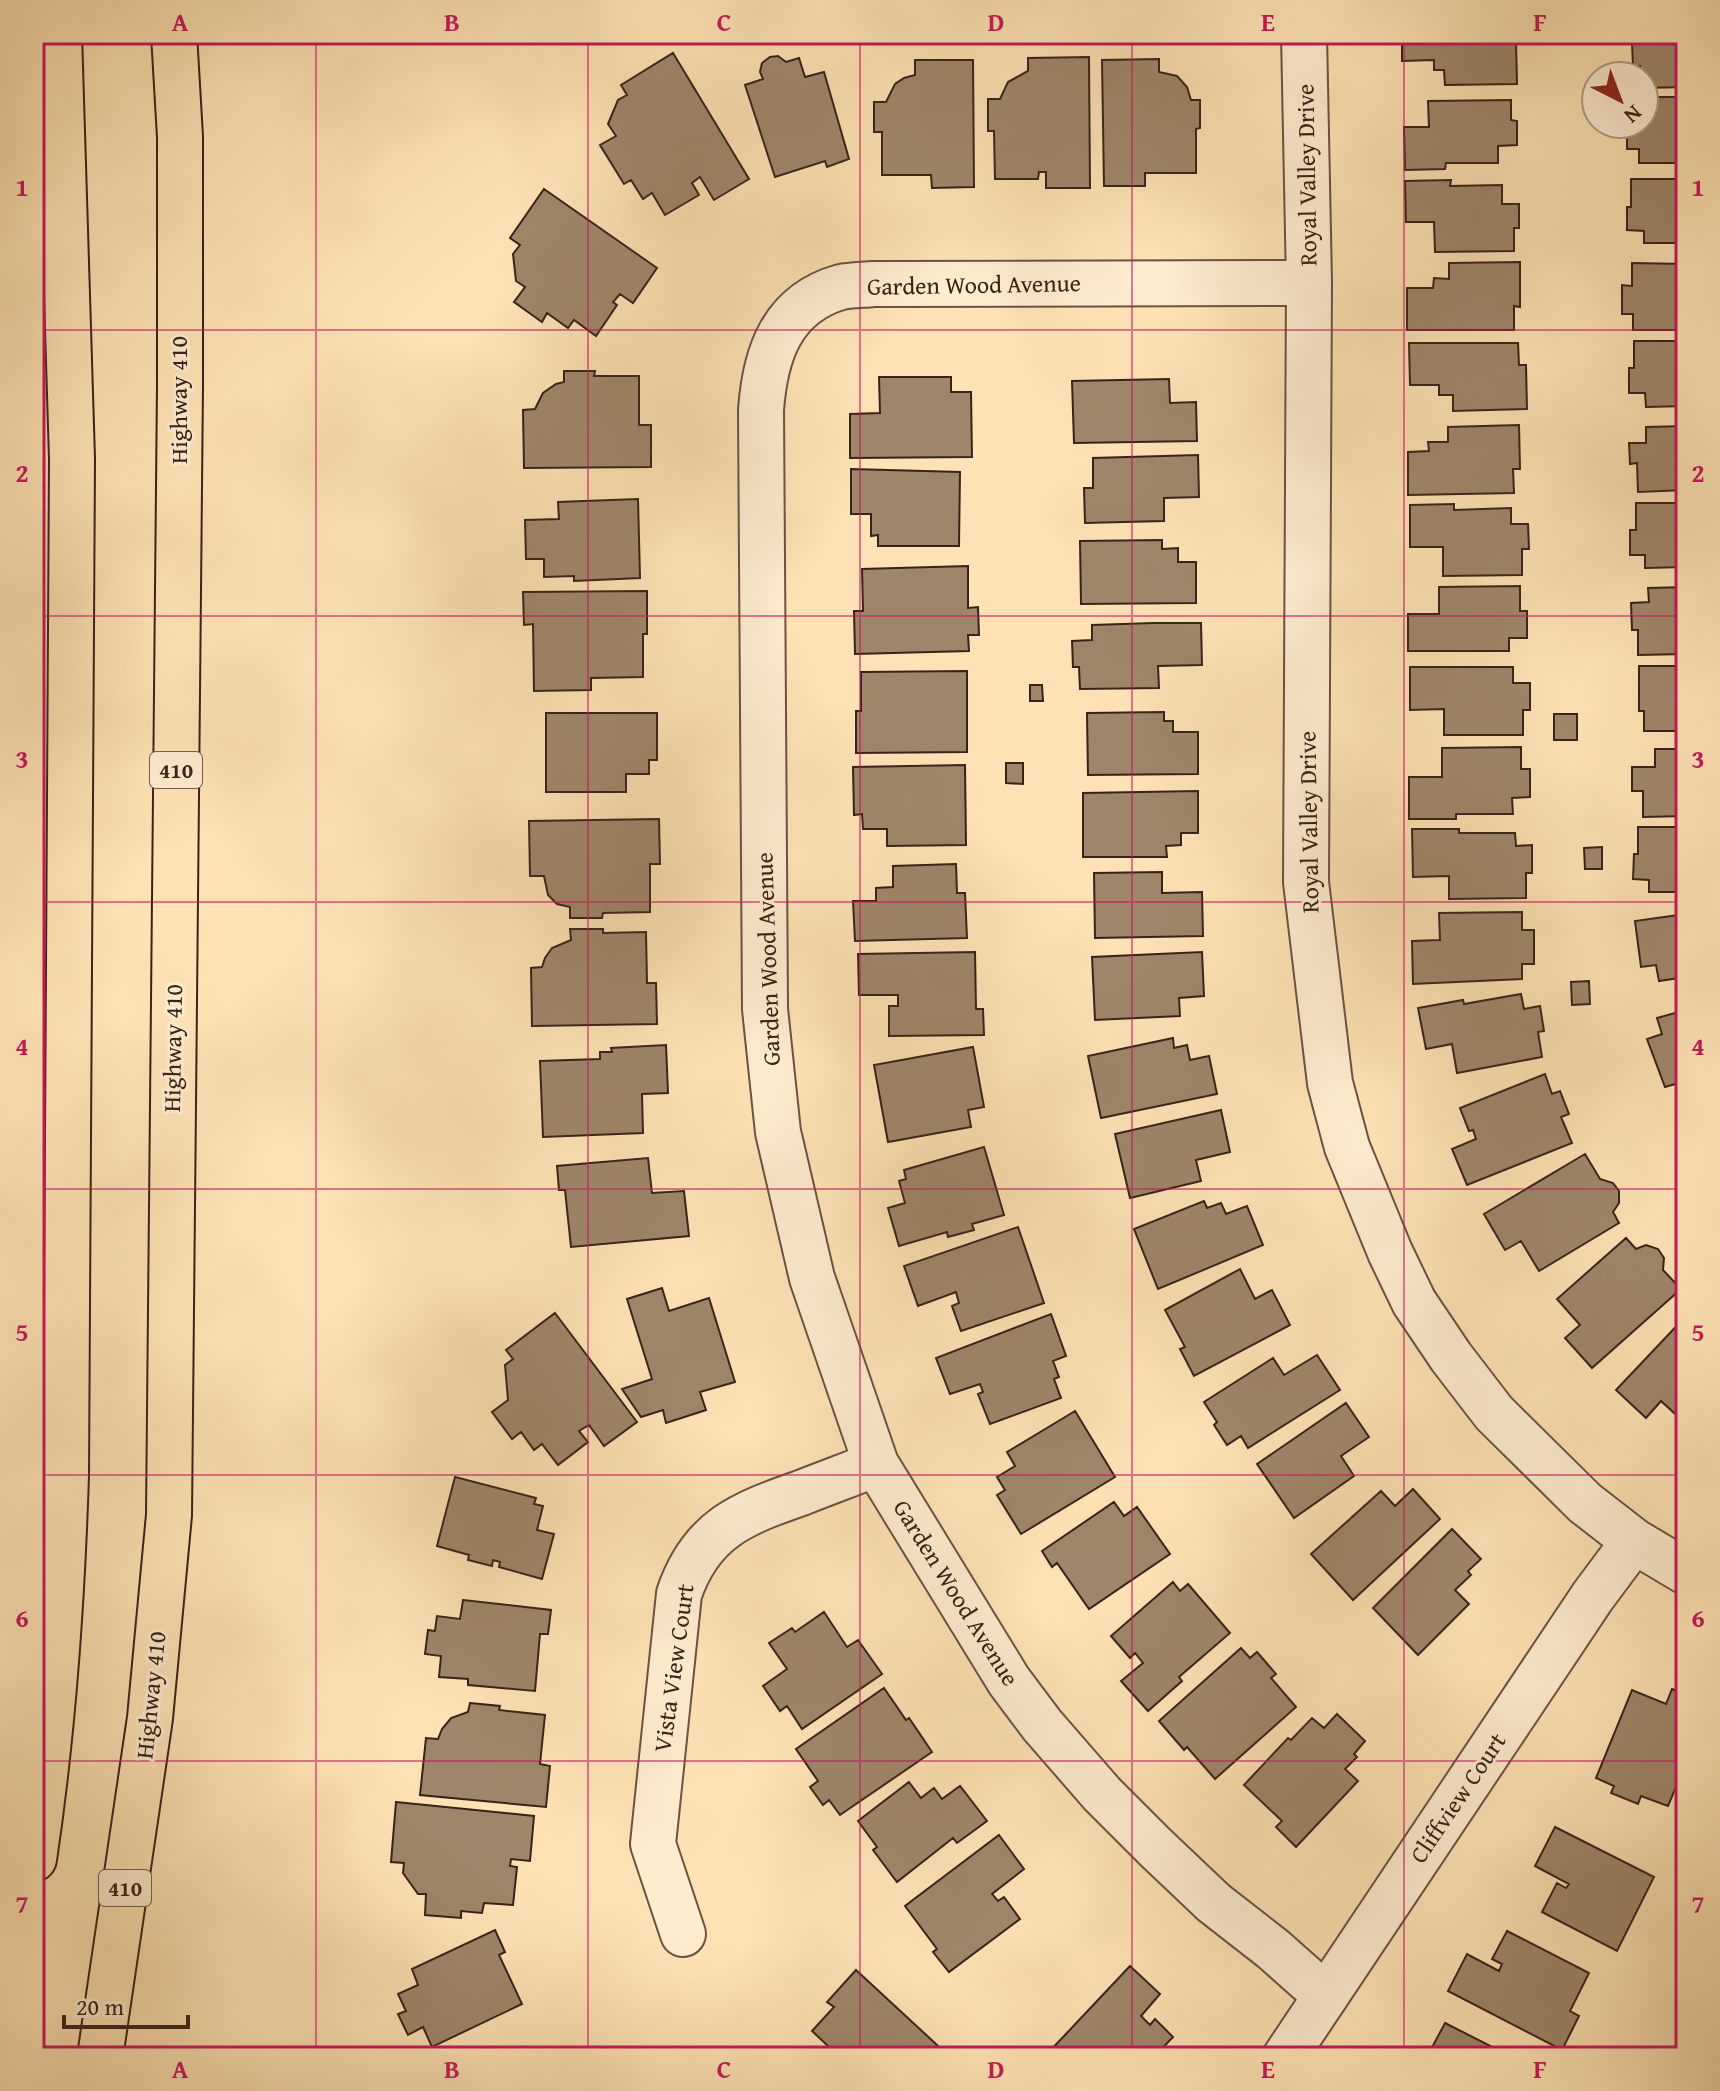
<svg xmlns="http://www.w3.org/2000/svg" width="1720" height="2091" font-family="'Gentium Book Plus',serif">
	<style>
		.building { fill: #9f866a; stroke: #382318; stroke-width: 2 }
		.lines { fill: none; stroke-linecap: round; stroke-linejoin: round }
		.minor-casing { stroke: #6a533f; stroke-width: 48 }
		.highway-casing { stroke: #382318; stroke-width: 48 }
		.minor { stroke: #feeccf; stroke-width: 44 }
		.highway { stroke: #fee2b5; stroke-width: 44 }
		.grid { fill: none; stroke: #c2185b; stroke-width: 2; stroke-opacity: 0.55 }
		.labels { text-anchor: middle; stroke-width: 6; stroke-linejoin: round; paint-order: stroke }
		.shield { fill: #feeccf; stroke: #735f4f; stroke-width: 2 }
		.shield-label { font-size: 22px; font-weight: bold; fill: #382318 }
		.street-label { font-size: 24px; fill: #382318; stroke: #feeccf }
		.neatline { fill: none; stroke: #c2185b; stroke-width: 3 }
		.grid-label { font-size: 26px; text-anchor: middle; font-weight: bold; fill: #c2185b }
	</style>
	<rect width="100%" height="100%" fill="#fee2b5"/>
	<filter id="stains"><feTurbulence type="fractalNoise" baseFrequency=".0025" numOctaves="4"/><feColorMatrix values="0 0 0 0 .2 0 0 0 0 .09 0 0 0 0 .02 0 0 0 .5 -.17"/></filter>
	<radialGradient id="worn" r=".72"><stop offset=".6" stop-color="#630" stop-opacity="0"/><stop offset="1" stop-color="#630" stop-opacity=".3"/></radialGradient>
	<path class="building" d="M1402 34H1509V43L1516 42 1517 84 1445 85 1444 70H1434V60L1402 61Z
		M1654 34H1686V87L1644 88V76H1640V66H1633L1632 43 1654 42Z
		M673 53 749 179 714 200 700 177 692 183 699 195 665 215 652 193 643 199 631 180 624 184 600 145 616 136 608 124 618 100 627 95 621 85Z
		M778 56 786 62 799 58 805 77 824 72 849 159 827 167 825 161 775 177 745 85 763 79 760 72 762 63 770 57Z
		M1089 57 1090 188H1046V172H1039L1038 179H995L994 131H988V99H1000L1008 82 1028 71V58Z
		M1159 59V72L1177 76 1187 87 1191 100H1200V128L1196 129V173H1145V186H1104L1102 60Z
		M915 60H973L974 187 932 188 931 175H882V132H874V102H886L895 84 904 78 915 75Z
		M1644 97H1686V163H1639V149H1627V124H1644Z
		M1511 100V120L1517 121V145L1498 146V163H1446L1445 169 1405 170 1404 127H1429L1428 101Z
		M1631 179H1686V243H1644V231L1627 230V207H1631Z
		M1451 180 1450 186 1502 185V204H1519V228H1514V251L1435 252 1434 222H1406L1405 181Z
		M544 189 657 268 633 303 620 294 613 302 617 305 596 336 574 320 568 328 547 313 542 322 514 302 525 287 516 281 513 254 520 245 510 238Z
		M1520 262V307L1514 306V330H1407V288H1433L1434 278 1449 279V263Z
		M1632 263 1686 264V330H1633V314H1622V285L1632 286Z
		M1634 341H1686V406L1646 407 1645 393H1629V368H1634Z
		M1409 343H1518L1519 365H1526L1527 409 1453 411V395H1439V385H1410Z
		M564 371H595L594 376H639V425H651V467L524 468 523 410 535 409 543 393 556 384 564 382Z
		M879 377H951V392H971L972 457 850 458V414L880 413Z
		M1169 379 1170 403 1196 402 1197 441 1074 443 1072 381Z
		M1519 425 1520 469H1513L1514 493 1408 495V452L1429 451 1428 442H1448V427Z
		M1686 426V490L1638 492 1637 463 1630 464 1629 443H1646V427Z
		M1198 455 1199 497 1164 498V521L1085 523 1084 488H1093V458Z
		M851 469 960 472 959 546H878V535L871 536V514H851Z
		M638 499 640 578 574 581V576L544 577V559H526L525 520 559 519 558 502Z
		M1636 503H1686V567L1645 568V555H1630V530H1636Z
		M1454 504V510L1511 508V524H1528L1529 549H1522V575L1443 576V547H1410V505Z
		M1162 540V549L1178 548V562H1196V603L1081 604 1080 541Z
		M968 566V608L978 607 979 635H968L969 651 855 654 854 611H863L862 569Z
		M1520 586V611H1527V638H1509V651H1408V614H1439V587Z
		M1686 587V654L1638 655V630H1632L1631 603 1649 602 1648 588Z
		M647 591V634H643V677L591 678V690L534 691 533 624 524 625 523 592Z
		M1154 623H1201L1202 665 1158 666 1159 688 1080 689 1079 667H1073L1072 641 1092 640V625Z
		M1639 666H1686V731H1644V711H1639Z
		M1410 667H1513V683H1530V710H1523V735H1444V709L1410 710Z
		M967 671V752L856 753V711H861V672Z
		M1030 685H1042L1043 701H1030Z
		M1164 712V721H1173V732H1198V774L1088 775 1087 713Z
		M546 713H657V760H649V774H626V792H546Z
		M1554 714H1577V740H1554Z
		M1521 747V769H1530V797L1512 798 1513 814H1456V819H1409V777H1442V748Z
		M1655 749H1686V816L1643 817V791H1632V767H1655Z
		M1006 763H1023V784L1006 783Z
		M965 765 966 845 887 846V829H863L862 814 854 815 853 767Z
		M1198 791V833H1181V845L1166 846 1167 857H1083V793Z
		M659 819 660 864H650V912L603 913 602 918H570V907L557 904 548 895 544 876H530L529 821Z
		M1638 827H1686V892H1649V880L1633 879 1634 854H1638Z
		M1412 829H1459V833H1515L1516 846 1532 845V873H1526V898L1449 899V876L1413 877Z
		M1602 847V869H1585L1584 848Z
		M956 864 957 893H965L967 938 855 941 853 901H876V888L893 887V866Z
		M1162 872V893L1202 892 1203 936 1095 938 1094 873Z
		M1522 912V930H1534V964H1522V979L1413 984 1412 941 1440 940 1439 913Z
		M1686 914V977L1659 981 1656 965 1641 967 1635 921Z
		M570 929H603V933L646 932 647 983H656L657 1024 532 1026 531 968 542 967 545 958 552 948 571 940Z
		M975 952 976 1009H983L984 1035 889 1036V1006H898V995H859L858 954Z
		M1202 952 1204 996 1179 998 1180 1016 1095 1020 1092 957Z
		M1589 981 1590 1004 1572 1005 1571 982Z
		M1521 994 1524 1009 1540 1006 1544 1031 1538 1032 1542 1057 1457 1073 1452 1044 1426 1049 1418 1008 1463 1000 1464 1004Z
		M1686 1010V1081L1665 1087 1647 1039 1662 1034 1657 1018Z
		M1173 1038 1174 1048 1187 1045 1190 1060 1209 1056 1217 1094 1101 1118 1088 1056Z
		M666 1045 668 1093 642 1094 643 1133 543 1137 540 1061 600 1059V1052H612L611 1048Z
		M973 1047 984 1107 968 1110 971 1127 888 1142 874 1065Z
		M1545 1074 1552 1094 1560 1091 1569 1114 1561 1117 1572 1143 1467 1185 1452 1149 1476 1139 1473 1130 1469 1131 1460 1108Z
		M1221 1110 1230 1152 1196 1160 1201 1181 1130 1198 1115 1134Z
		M984 1147 1004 1215 972 1224 974 1230 948 1237 947 1232 899 1246 888 1208 905 1203 899 1181 906 1179 904 1170Z
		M1585 1154 1600 1179 1613 1183 1619 1191V1203L1613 1212 1619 1223 1539 1271 1521 1241 1505 1250 1484 1214Z
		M648 1158 652 1193 684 1191 689 1236 571 1247 565 1190H559L557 1166Z
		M1204 1201 1207 1208 1221 1203 1226 1214 1247 1206 1263 1245 1158 1289 1134 1229Z
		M1018 1227 1044 1303 961 1331 952 1306 959 1303 956 1292 918 1306 904 1266Z
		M1626 1238 1636 1249 1646 1245 1658 1249 1664 1258 1663 1270 1681 1289 1592 1368 1565 1338 1580 1325 1557 1299Z
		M1240 1269 1255 1299 1272 1290 1290 1325 1194 1376 1180 1349 1185 1347 1165 1310Z
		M662 1288 669 1311 709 1298 735 1382 700 1392 706 1410 666 1423 663 1410 641 1417 622 1389 652 1379 627 1299Z
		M555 1313 637 1422 604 1446 589 1425 579 1431 588 1442 558 1465 542 1444 534 1450 521 1432 512 1439 492 1412 508 1400 505 1365 513 1359 506 1350Z
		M1051 1314 1066 1356 1053 1361 1059 1377 1054 1379 1061 1398 990 1424 978 1394 983 1392 980 1384 950 1394 936 1358Z
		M1686 1316V1424L1661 1401 1646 1418 1616 1390Z
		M1317 1355 1340 1390 1248 1448 1241 1436 1227 1445 1214 1425 1217 1422 1204 1402 1273 1358 1284 1375Z
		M1346 1403 1369 1437 1341 1456 1354 1476 1294 1518 1257 1464Z
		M1075 1411 1115 1477 1021 1534 997 1495 1005 1490 997 1477 1015 1466 1007 1452Z
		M455 1477 536 1498 534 1504 543 1506 537 1530 554 1534 542 1579 499 1567 500 1562 493 1560 492 1566 468 1560 469 1555 437 1546Z
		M1413 1489 1440 1519 1353 1600 1311 1554 1381 1491 1395 1506Z
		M1114 1502 1124 1516 1137 1507 1170 1554 1089 1609 1057 1563 1052 1567 1042 1551Z
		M1452 1529 1481 1559 1468 1571 1471 1575 1455 1590 1469 1604 1418 1655 1373 1608Z
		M1173 1582 1180 1591 1188 1584 1230 1633 1179 1677 1182 1681 1148 1711 1121 1681 1143 1663 1135 1653 1130 1658 1111 1636Z
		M463 1600 551 1610 548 1634H540L535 1691 468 1685V1679L439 1677 441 1656 425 1654 428 1630 435 1631 437 1616 460 1619Z
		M824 1612 847 1647 858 1640 882 1674 802 1729 787 1706 780 1711 763 1686 787 1669 769 1643 792 1628 795 1632Z
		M1241 1648 1250 1658 1257 1652 1276 1674 1271 1678 1296 1707 1215 1779 1187 1747 1184 1750 1159 1721Z
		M884 1688 906 1720 909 1718 932 1752 840 1815 829 1800 823 1805 810 1787 818 1781 796 1749Z
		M1672 1689 1686 1695V1763L1668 1806 1641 1796 1638 1804 1611 1793 1614 1786 1596 1778 1632 1690 1666 1704Z
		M470 1703 500 1706 499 1710 545 1715 540 1764 550 1766 546 1807 420 1795 426 1738 438 1739 442 1729 451 1718 468 1712Z
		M1337 1714 1365 1741 1354 1754 1357 1757 1345 1769 1358 1781 1296 1847 1276 1827 1282 1821 1244 1785 1288 1738 1291 1740 1312 1718 1324 1728Z
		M909 1782 921 1798 934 1788 942 1799 960 1786 987 1821 957 1843 953 1838 897 1882 873 1850 877 1847 858 1821Z
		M396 1802 534 1816 530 1861 511 1859 510 1866 517 1867 513 1905 484 1903 482 1913 461 1911V1918L425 1915 426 1894H418L403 1873 404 1863 391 1862Z
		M1555 1827 1654 1877 1617 1951 1542 1912 1557 1883 1566 1888 1569 1884 1535 1866Z
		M999 1835 1024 1869 992 1894 998 1901 1004 1897 1020 1919 949 1972 933 1952 937 1949 905 1906Z
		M495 1930 505 1952 499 1955 522 2004 432 2047 423 2027 408 2035 398 2014 406 2011 398 1994 418 1985 412 1969Z
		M1507 1931 1589 1973 1570 2011 1579 2016 1562 2050 1448 1991 1467 1954 1499 1971 1502 1964 1492 1959Z
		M1130 1966 1160 1994 1141 2016 1150 2025 1155 2019 1173 2037 1154 2057H1053L1048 2053Z
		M856 1970 950 2057H833L826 2050 828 2046 812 2031 834 2007 827 2002Z
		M1445 2023 1512 2057H1427Z"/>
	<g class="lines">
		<defs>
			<path id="minor" d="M1304 34 1309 283 1306 882 1330 1083 1347 1147 1390 1252 1414 1302 1451 1357 1494 1413 1585 1503 1634 1541 1686 1572
				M1309 283 873 284C863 285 851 285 841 287 781 304 765 355 761 410L765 1009 778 1132 812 1278 876 1464 1009 1681 1042 1725 1102 1794 1156 1848 1214 1903 1273 1949 1326 1996
				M683 1934 653 1844 679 1594C701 1529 741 1514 801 1493 826 1483 851 1474 876 1464
				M1285 2057 1593 1596 1634 1541"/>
			<path id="highway" d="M34 1859C53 1732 62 1603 66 1475L72 459 59 34
				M100 2057 150 1718 169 1515 180 385V137L174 34"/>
		</defs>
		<use href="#minor" class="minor-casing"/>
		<use href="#highway" class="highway-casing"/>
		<use href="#minor" class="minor"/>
		<use href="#highway" class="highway"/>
	</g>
	<path class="grid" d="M316 34V2057M588 34V2057M860 34V2057M1132 34V2057M1404 34V2057M34 330H1686M34 616H1686M34 902H1686M34 1189H1686M34 1475H1686M34 1761H1686"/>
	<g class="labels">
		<g class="shield">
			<rect x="150" y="752" width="52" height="36" rx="6"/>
			<rect x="99" y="1870" width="52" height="36" rx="6"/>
		</g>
		<g class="shield-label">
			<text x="176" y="778">410</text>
			<text x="125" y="1896">410</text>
		</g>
		<g class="street-label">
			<text transform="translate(1307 175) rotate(-91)" y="8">Royal Valley Drive</text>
			<text transform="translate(974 285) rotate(-1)" y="8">Garden Wood Avenue</text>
			<text transform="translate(179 400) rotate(-90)" y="8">Highway 410</text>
			<text transform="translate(1309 822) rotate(-91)" y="8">Royal Valley Drive</text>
			<text transform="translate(768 959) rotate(-92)" y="8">Garden Wood Avenue</text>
			<text transform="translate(173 1048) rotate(-89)" y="8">Highway 410</text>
			<text transform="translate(956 1593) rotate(58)" y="8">Garden Wood Avenue</text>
			<text transform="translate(674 1668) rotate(-82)" y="8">Vista View Court</text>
			<text transform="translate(151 1695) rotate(-84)" y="8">Highway 410</text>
			<text transform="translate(1458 1798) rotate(-56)" y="8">Cliffview Court</text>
		</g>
	</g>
	<rect width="1720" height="2091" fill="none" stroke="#fee2b5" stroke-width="88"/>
	<g transform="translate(1620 100) rotate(138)"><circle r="38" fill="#feeccf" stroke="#af9c86" stroke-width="2"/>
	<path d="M0-6L14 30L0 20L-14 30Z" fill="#8f2418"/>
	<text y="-12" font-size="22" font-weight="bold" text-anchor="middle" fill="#382318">N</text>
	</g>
	<path d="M64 2015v12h124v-12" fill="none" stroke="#382318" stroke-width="4"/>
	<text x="76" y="2015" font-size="24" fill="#382318" stroke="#feeccf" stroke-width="6" paint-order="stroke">20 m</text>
	<rect x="44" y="44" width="1632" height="2003" class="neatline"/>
	<g class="grid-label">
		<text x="180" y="31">A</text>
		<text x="452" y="31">B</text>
		<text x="724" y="31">C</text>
		<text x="996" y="31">D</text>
		<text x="1268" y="31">E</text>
		<text x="1540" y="31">F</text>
		<text x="22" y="196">1</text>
		<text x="1698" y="196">1</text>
		<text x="22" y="482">2</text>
		<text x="1698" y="482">2</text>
		<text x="22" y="768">3</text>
		<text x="1698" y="768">3</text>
		<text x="22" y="1055">4</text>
		<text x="1698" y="1055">4</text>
		<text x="22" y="1341">5</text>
		<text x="1698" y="1341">5</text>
		<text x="22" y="1627">6</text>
		<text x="1698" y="1627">6</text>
		<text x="22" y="1913">7</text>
		<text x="1698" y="1913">7</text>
		<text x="180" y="2078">A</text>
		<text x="452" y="2078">B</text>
		<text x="724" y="2078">C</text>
		<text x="996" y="2078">D</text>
		<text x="1268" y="2078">E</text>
		<text x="1540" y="2078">F</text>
	</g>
	<rect width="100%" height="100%" filter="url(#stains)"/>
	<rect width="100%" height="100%" fill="url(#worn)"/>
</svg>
